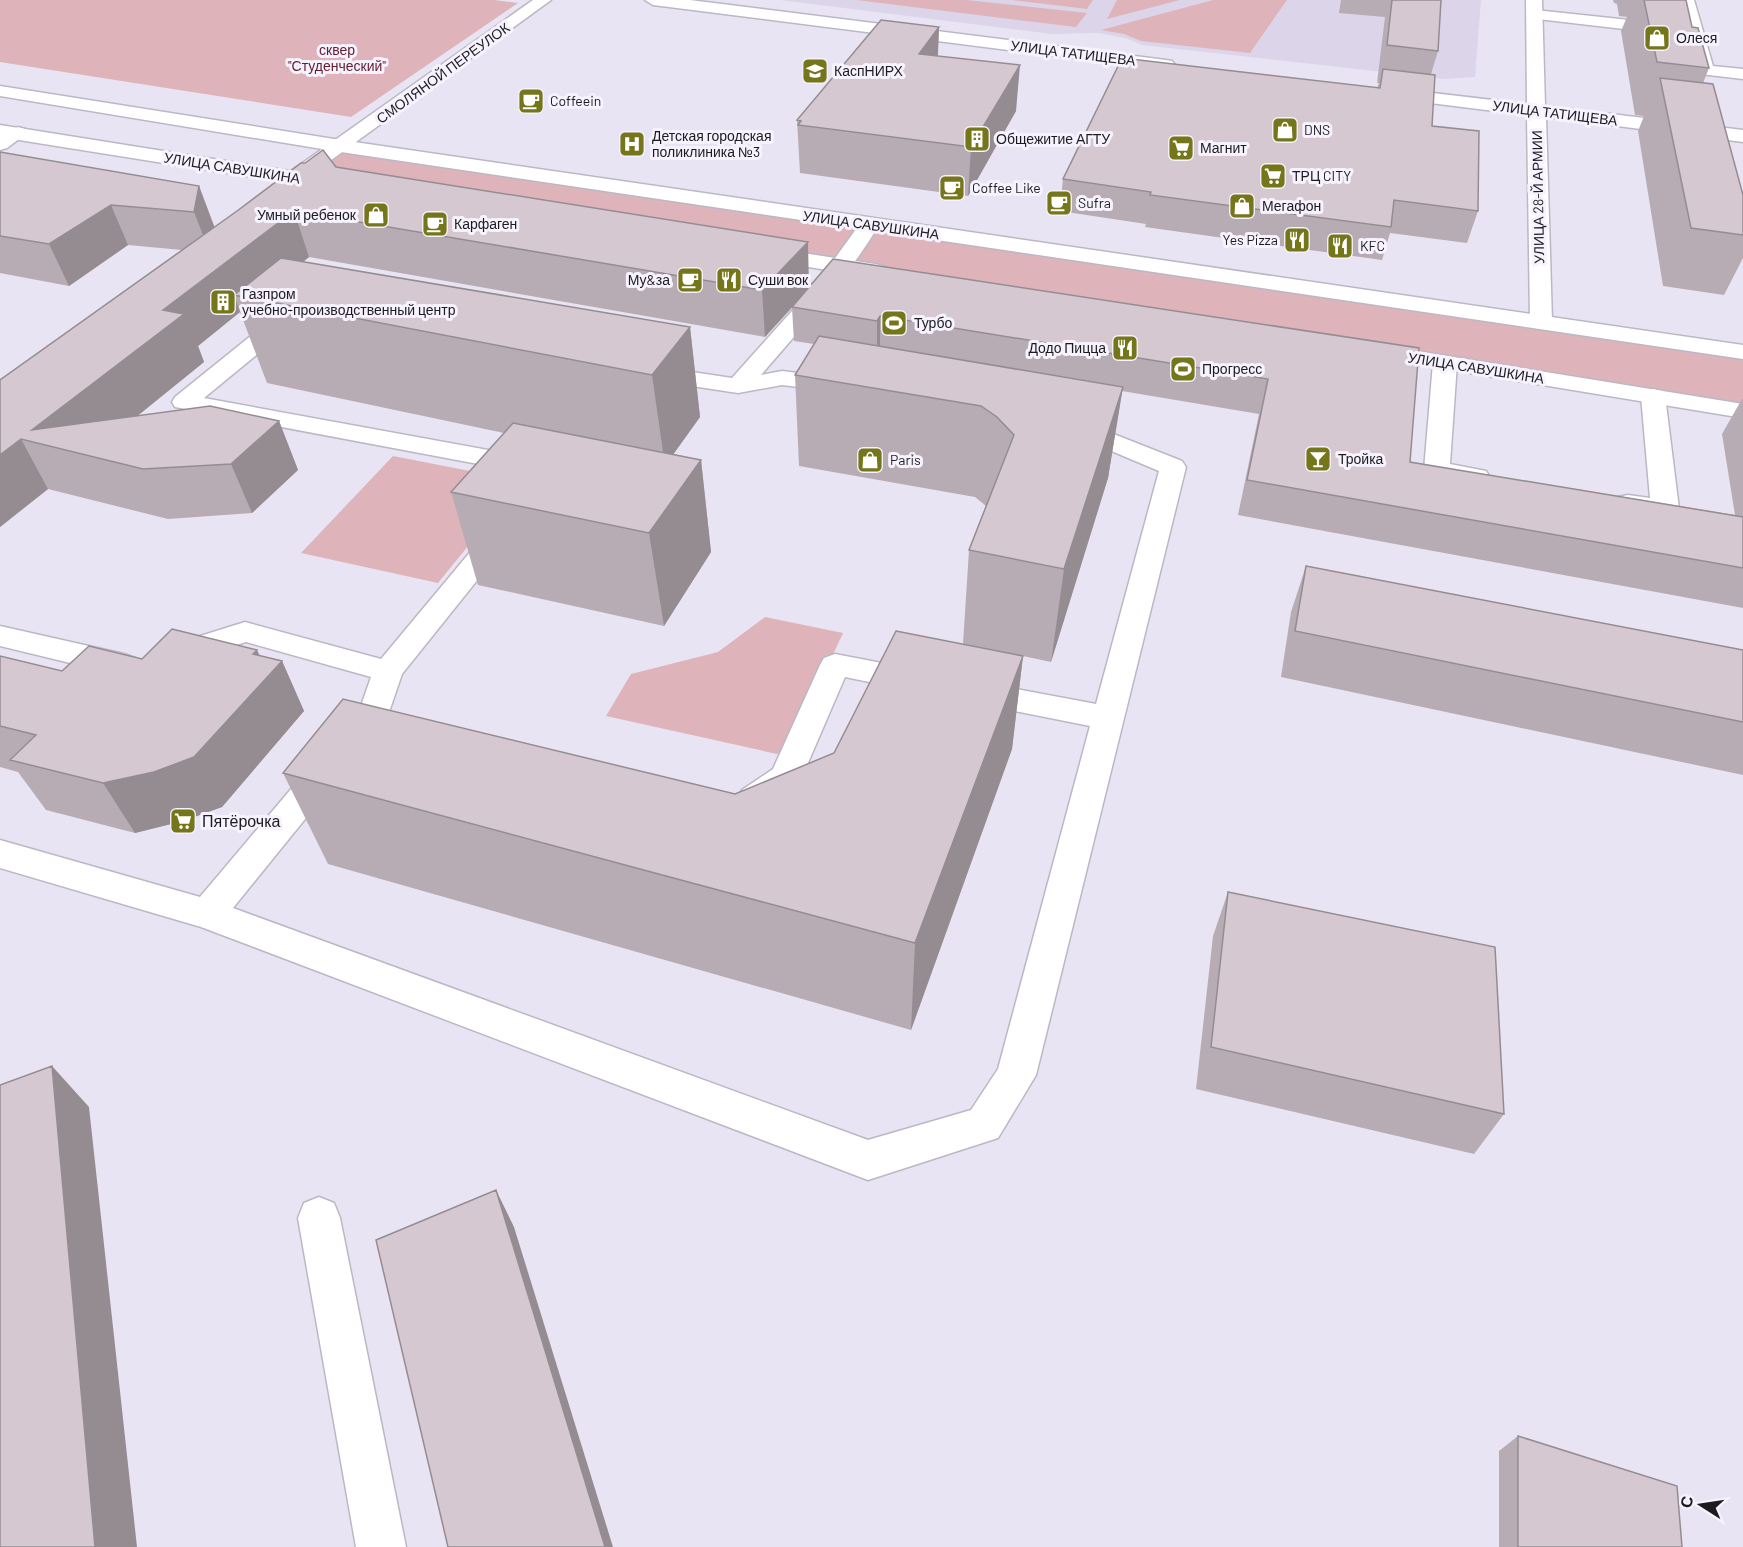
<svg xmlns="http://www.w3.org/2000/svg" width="1743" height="1547" font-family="Barlow,sans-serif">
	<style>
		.built { fill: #dcd5ea }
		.green { fill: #deb4ba }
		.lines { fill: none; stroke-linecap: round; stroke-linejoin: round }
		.minor-casing { stroke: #bcb7c5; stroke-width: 3 }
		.major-casing { stroke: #bcb7c5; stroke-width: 3 }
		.highway-casing { stroke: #bcb7c5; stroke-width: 3 }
		.minor { fill: #fff; fill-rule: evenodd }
		.major { fill: #fff; fill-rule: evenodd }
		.highway { fill: #fff; fill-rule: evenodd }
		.wall { fill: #b7acb4 }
		.shaded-wall { fill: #958c92 }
		.building { fill: #d5c8d1; stroke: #958c92; stroke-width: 1.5 }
		.labels { text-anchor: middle; stroke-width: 6; stroke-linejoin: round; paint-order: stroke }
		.far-poi-label { font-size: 14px; fill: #1d1b20; stroke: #f6f2fe; text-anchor: start }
		.far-park-label { font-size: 14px; fill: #601e2e; stroke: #f6f2fe }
		.far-street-label { font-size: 14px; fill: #1d1b20; stroke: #f6f2fe }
		.poi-label { font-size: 16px; fill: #1d1b20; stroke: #f6f2fe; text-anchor: start }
	</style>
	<rect width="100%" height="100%" fill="#e9e4f3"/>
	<path class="built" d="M780 0H1481L1475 77 1445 79 1142 45 1125 38 1099 33 1052 34Z"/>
	<path class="green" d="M0 0H494L518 3 351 117 0 62Z
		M856 0H967L1087 13 1076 27Z
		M1012 0H1093L1087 9Z
		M1117 0H1180L1107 19Z
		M1213 0H1287L1250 53 1141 41 1124 34 1101 30Z
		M342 152 1743 359V408L309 176Z
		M393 456 521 481 438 583 301 553Z
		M765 617 843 633 786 756 606 716 631 674 718 652Z"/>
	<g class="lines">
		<defs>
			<path id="minor" d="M533 0H551L301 182H287L284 178 287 174Z
				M1678 0H1694L1713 66 1743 69V79L1700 74Z
				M1535 10 1667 24 1675 29 1667 34 1529 18 1527 15 1529 12Z
				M18 127 25 129 27 133 7 148 0 150V136Z
				M869 219 876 221 879 225C846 280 803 326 761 375L782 371 839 378 848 380 851 385 848 390 839 392 782 385 738 393 652 380 644 378 640 373 644 368 652 366 732 378 817 283 862 221Z
				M289 312 297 314 300 319 297 324 293 325 204 398 526 457 535 459 539 465 535 471 526 473 175 407 172 402 175 397 278 314Z
				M1445 356 1453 358 1457 363 1450 464 1486 471 1490 477 1486 483C1468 487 1446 480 1428 476L1424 470 1433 363 1437 358Z
				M1653 389 1662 391 1665 396 1679 509 1675 515 1665 517 1618 509 1615 503 1618 497 1628 495 1650 498 1641 396 1644 391Z
				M1073 418 1182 461 1186 467 1036 1075 998 1138 868 1180 201 927 0 868V840L200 897 361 706 371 677 246 642 176 664 165 661 161 654 165 647 245 622 381 659 491 527 501 524 511 527 515 533 402 674 387 718 233 908 868 1140 971 1110 998 1069 1090 726 974 703 963 700 958 692 963 684 974 681 1096 704 1159 471 1064 431 1060 426 1064 421Z
				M0 626 124 654 135 658 139 665 135 672 124 676 0 646Z
				M835 654 918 670 929 673 933 681 929 689 918 692 845 677 798 786 766 808 754 812 742 808 737 799 742 790 773 769 820 665 824 658Z
				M319 1197 334 1203 340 1218 406 1547H356L298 1218 304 1203Z"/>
			<path id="major" d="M645 0H690L1166 60 1172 61 1175 65 1172 69 1166 70 653 5Z
				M1526 0H1542L1545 106 1743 130V142L1546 117 1552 321 1549 326 1541 328 1533 326 1530 321 1527 115 1390 98 1384 97 1381 93 1384 89 1390 88 1527 104Z"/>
			<path id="highway" d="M0 86 334 139 1743 345V359L334 151 0 96Z
				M0 125 327 177 334 179 337 183 334 187 327 189 0 137Z
				M763 247 875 264 883 266 886 271 883 276 875 278 755 258 752 253 755 248Z
				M1373 344 1743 404V418L1365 356 1361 351 1365 346Z"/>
		</defs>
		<use href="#minor" class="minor-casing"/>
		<use href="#major" class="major-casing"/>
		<use href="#highway" class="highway-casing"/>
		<use href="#minor" class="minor"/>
		<use href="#major" class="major"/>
		<use href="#highway" class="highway"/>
	</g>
	<path class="wall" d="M1341 0H1441L1438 51 1431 74 1432 126 1478 211 1467 243 1390 233 1382 260 1145 227 1146 224 1060 211 1063 179 1377 88 1379 83H1377L1385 17 1339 13Z
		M1613 0H1686L1692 27 1709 68 1703 83 1743 195V258L1724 295 1663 286 1638 131 1644 116 1635 115 1621 31 1627 17 1619 16 1617 4 1614 3Z
		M939 27 938 56 1016 111 968 196 800 173 797 120Z
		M0 152 199 186 214 226V228L336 167 809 287 1419 348 1410 462 1735 515 1722 434 1742 399H1743V608L1238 515 1259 414 1122 391 1108 478 1051 662 1023 656 1012 749 911 1030 328 864 283 773 735 794 834 753 1018 655 963 644 969 550 986 506 975 497 799 466 795 375 814 344 794 341 792 308 765 337 309 257 303 262 690 327 700 417 673 454 701 460 711 552 664 626 478 585 451 492 504 433 267 383 240 312 198 346 204 362 137 416 279 421 298 470 252 513 168 519 48 489 0 527V380L182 250 128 245 69 286 0 273Z
		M1306 566 1743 650V775L1281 677 1291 612Z
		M0 656 62 671 142 659 260 656 282 661 304 711 222 807 183 821 135 833 46 810 18 772 0 767Z
		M1228 892 1504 1114 1474 1154 1196 1089 1213 936Z
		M1518 1436 1682 1547H1499V1451Z"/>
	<path class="shaded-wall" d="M939 27 937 72 919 54Z
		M1020 65 1016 111 968 196 971 147Z
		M199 186 214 226 210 253 194 212Z
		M111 205 128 245 69 286 49 244Z
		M294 211 309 257 256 299 234 295 240 312 198 346 204 362 88 456 32 430 163 310Z
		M808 242 809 288 765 337 762 290Z
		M880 316V350L877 355V321Z
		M690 327 700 417 665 466 652 375Z
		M1123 387 1108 478 1051 662 1064 569Z
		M279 421 298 470 252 513 231 464Z
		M21 439 48 489 0 527V455Z
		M701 460 711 552 664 626 649 533Z
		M257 650 269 675 282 661 304 711 222 807 183 821 135 833 103 783Z
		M1023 656 1012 749 911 1030 915 943Z
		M52 1066 89 1107 137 1547H95Z
		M496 1190 514 1227 613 1547H605Z"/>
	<path class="building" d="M1392 0H1441L1438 51 1387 45Z
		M1644 0H1686L1692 27 1698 28 1709 68 1657 62Z
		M881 20 939 27 919 54 1020 65 971 147 798 125 801 121 797 120Z
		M1122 58 1380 88 1383 69 1435 75 1432 126 1479 131 1478 211 1394 200 1391 227 1150 195 1151 192 1063 179Z
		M1660 78 1713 84 1743 195V235L1691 228Z
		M323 150 336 167 808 242 762 290 294 211 163 310 184 314 32 430 210 406 279 421 231 464 143 469 21 439 0 455V380L237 211 301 163H305Z
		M0 152 199 186 194 212 111 205 49 244 0 236Z
		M281 258 690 327 652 375 234 295Z
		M833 259 1419 348 1410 462 1743 517V568L1247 480 1268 379 880 316 877 321 792 307Z
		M819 336 1123 387 1064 569 969 550 1014 435 997 417 981 406 795 375Z
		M513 423 701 460 649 533 451 492Z
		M1306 566 1743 650V722L1295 631Z
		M172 629 257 650 253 654 282 661 194 757 154 772 103 783 10 760 36 735 0 726V656L62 671 89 646 142 659Z
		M896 631 1023 656 915 943 283 773 343 699 735 794 834 753Z
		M1228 892 1495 947 1504 1114 1211 1047Z
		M52 1066 95 1547H0V1085Z
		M496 1190 605 1547H448L376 1240Z
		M1518 1436 1677 1486 1682 1547H1518Z"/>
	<defs>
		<symbol id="shop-square" viewBox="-11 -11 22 22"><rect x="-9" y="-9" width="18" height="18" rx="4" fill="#75751a" stroke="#f6f2fe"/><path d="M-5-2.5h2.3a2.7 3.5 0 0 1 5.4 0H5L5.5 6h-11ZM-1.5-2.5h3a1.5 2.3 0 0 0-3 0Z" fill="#fff"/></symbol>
		<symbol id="university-square" viewBox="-11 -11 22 22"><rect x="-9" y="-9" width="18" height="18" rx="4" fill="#75751a" stroke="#f6f2fe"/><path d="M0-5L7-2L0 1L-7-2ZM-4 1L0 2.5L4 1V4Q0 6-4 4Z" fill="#fff"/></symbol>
		<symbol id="cafe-square" viewBox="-11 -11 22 22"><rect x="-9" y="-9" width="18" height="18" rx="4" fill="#75751a" stroke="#f6f2fe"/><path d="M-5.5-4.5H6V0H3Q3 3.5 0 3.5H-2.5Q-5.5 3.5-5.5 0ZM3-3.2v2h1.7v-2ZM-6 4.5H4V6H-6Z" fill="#fff"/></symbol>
		<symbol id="building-square" viewBox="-11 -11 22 22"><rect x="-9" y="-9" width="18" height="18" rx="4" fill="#75751a" stroke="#f6f2fe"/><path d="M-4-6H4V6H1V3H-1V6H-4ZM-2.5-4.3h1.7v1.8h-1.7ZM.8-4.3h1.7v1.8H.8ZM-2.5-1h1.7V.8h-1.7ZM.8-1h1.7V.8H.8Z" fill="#fff"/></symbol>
		<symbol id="hospital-square" viewBox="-11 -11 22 22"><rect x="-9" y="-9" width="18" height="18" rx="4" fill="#75751a" stroke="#f6f2fe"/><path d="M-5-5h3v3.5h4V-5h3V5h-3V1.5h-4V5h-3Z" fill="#fff"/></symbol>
		<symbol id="supermarket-square" viewBox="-11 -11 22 22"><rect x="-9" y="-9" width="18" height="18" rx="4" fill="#75751a" stroke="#f6f2fe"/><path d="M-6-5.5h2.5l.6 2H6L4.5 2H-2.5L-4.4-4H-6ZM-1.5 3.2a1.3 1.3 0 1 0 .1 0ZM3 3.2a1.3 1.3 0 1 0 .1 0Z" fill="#fff"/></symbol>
		<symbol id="restaurant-square" viewBox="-11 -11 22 22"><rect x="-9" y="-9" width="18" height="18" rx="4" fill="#75751a" stroke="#f6f2fe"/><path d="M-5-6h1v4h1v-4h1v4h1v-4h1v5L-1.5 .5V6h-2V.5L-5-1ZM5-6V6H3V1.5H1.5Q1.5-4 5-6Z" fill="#fff"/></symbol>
		<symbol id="stadium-square" viewBox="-11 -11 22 22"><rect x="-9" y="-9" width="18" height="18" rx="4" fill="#75751a" stroke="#f6f2fe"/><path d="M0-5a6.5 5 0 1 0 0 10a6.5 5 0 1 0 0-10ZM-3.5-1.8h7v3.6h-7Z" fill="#fff"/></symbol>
		<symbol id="bar-square" viewBox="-11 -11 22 22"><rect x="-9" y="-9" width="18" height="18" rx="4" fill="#75751a" stroke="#f6f2fe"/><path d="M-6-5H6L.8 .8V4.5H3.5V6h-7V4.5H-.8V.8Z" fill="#fff"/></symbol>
	</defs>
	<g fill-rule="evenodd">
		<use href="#shop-square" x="1642" y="23" width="30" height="30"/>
		<use href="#university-square" x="800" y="56" width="30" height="30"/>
		<use href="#cafe-square" x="516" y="86" width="30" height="30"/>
		<use href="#shop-square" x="1270" y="115" width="30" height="30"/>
		<use href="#building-square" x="962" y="124" width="30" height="30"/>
		<use href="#hospital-square" x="617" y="129" width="30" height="30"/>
		<use href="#supermarket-square" x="1166" y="133" width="30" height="30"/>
		<use href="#supermarket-square" x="1258" y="161" width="30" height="30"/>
		<use href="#cafe-square" x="937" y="173" width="30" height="30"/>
		<use href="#cafe-square" x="1044" y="188" width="30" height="30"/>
		<use href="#shop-square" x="1227" y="191" width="30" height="30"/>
		<use href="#shop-square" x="361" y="200" width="30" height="30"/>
		<use href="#cafe-square" x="420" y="209" width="30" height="30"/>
		<use href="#restaurant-square" x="1282" y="225" width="30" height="30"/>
		<use href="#restaurant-square" x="1325" y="231" width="30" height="30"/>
		<use href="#cafe-square" x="675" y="265" width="30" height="30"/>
		<use href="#restaurant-square" x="714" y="265" width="30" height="30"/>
		<use href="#building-square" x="208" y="287" width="30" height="30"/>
		<use href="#stadium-square" x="879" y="308" width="30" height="30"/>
		<use href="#restaurant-square" x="1110" y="333" width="30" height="30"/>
		<use href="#stadium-square" x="1168" y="354" width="30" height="30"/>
		<use href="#bar-square" x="1303" y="444" width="30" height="30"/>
		<use href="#shop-square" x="855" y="445" width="30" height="30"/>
		<use href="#supermarket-square" x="168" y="806" width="30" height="30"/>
	</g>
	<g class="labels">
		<g class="far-poi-label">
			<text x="1676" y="43">Олеся</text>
			<text x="834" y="76">КаспНИРХ</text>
			<text x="550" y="106">Coffeein</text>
			<text x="1304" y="135">DNS</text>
			<text x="652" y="141">Детская городская<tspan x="652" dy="16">поликлиника №3</tspan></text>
			<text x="996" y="144">Общежитие АГТУ</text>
			<text x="1200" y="153">Магнит</text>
			<text x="1292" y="181">ТРЦ CITY</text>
			<text x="972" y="193">Coffee Like</text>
			<text x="1078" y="208">Sufra</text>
			<text x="1262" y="211">Мегафон</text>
			<text x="356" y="220" text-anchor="end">Умный ребенок</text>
			<text x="454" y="229">Карфаген</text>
			<text x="1278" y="245" text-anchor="end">Yes Pizza</text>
			<text x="1360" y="251">KFC</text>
			<text x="670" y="285" text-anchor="end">Му&amp;за</text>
			<text x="748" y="285">Суши вок</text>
			<text x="242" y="299">Газпром<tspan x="242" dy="16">учебно-производственный центр</tspan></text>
			<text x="914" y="328">Турбо</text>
			<text x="1106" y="353" text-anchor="end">Додо Пицца</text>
			<text x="1202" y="374">Прогресс</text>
			<text x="1338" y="464">Тройка</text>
			<text x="890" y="465">Paris</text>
		</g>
		<g class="far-park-label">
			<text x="337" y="55">сквер<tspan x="337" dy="16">"Студенческий"</tspan></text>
		</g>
		<g class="far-street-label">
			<text transform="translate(1073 53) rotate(7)" y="5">УЛИЦА ТАТИЩЕВА</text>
			<text transform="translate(443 73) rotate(-36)" y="5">СМОЛЯНОЙ ПЕРЕУЛОК</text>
			<text transform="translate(1555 113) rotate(7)" y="5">УЛИЦА ТАТИЩЕВА</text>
			<text transform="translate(232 168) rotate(9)" y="5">УЛИЦА САВУШКИНА</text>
			<text transform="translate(1538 197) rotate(-91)" y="5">УЛИЦА 28-Й АРМИИ</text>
			<text transform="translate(871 225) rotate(8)" y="5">УЛИЦА САВУШКИНА</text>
			<text transform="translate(1476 368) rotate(9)" y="5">УЛИЦА САВУШКИНА</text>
		</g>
		<g class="poi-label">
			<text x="202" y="827">Пятёрочка</text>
		</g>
	</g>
	<g transform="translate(1701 1505) rotate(282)" stroke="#f6f2fe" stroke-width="4.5" paint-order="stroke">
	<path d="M0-4.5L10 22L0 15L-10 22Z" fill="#1d1b20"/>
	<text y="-9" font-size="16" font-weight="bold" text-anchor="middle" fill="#1d1b20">С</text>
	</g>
</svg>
